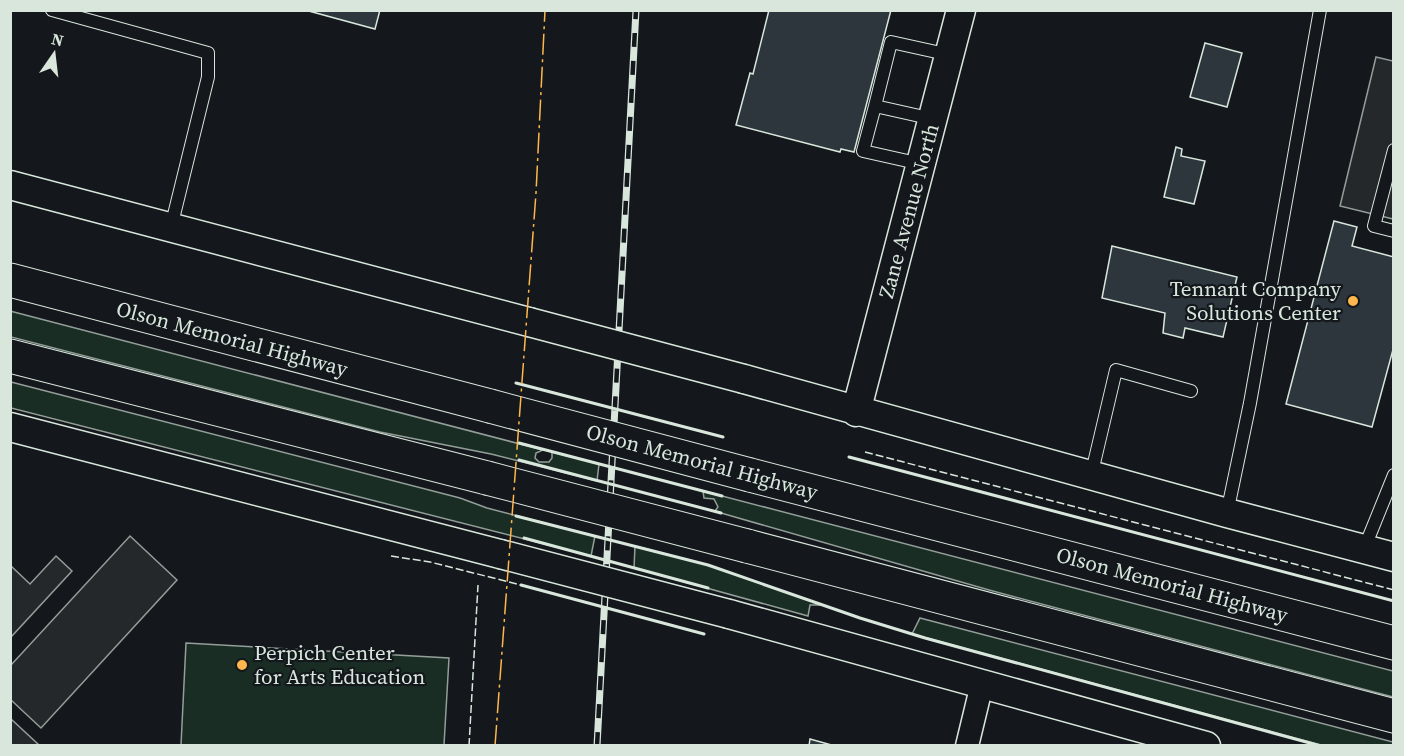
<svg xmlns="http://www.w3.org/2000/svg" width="1404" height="756" font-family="'Source Serif 4',serif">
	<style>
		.green { fill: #1a2d24; stroke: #939e99; stroke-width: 1.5 }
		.parking { fill: #24282b; stroke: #939e99; stroke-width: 1.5 }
		.building { fill: #2c363c; stroke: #d8e6dc; stroke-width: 1.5 }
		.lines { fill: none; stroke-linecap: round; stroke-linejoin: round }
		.service-casing { stroke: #d8e6dc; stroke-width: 14 }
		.minor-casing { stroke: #d8e6dc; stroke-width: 25 }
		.tertiary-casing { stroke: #d8e6dc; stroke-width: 31 }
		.trunk-casing { stroke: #d8e6dc; stroke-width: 35 }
		.service { stroke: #14181c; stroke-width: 12 }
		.minor { stroke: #14181c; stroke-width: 22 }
		.tertiary { stroke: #14181c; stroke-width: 28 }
		.trunk { stroke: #14181c; stroke-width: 33 }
		.rail-casing { stroke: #d8e6dc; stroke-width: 7 }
		.rail { stroke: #14181c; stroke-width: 4.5; stroke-dasharray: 14; stroke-linecap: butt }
		.tertiary-bridge-casing { stroke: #d8e6dc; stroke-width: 31; stroke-linecap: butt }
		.trunk-bridge-casing { stroke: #d8e6dc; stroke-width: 35; stroke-linecap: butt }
		.tertiary-bridge { stroke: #14181c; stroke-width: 28 }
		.trunk-bridge { stroke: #14181c; stroke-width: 33 }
		.fence { stroke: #d8e6dc; stroke-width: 1.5; stroke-dasharray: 8 3; stroke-linecap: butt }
		.wall { stroke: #d8e6dc; stroke-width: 3 }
		.power { stroke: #ffb74d; stroke-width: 1.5; stroke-dasharray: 21 4.5 3 4.5; stroke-linecap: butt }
		.poi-dot { fill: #ffb74d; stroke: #14181c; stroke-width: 2 }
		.labels { text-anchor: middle; stroke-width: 4.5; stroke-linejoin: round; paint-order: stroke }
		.street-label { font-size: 21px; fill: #d8e6dc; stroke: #14181c }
		.poi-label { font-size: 21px; fill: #d8e6dc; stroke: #14181c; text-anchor: end }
	</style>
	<rect width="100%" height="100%" fill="#14181c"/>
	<path class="green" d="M10 311 543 450 536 453 535 458 539 462H549L552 458V452L599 464 597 481 491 454 380 432 11 337Z
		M11 382 460 498 487 508 595 536 591 556 11 408Z
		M703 491 1393 671V697L989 590 721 513 715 511 718 507 714 499 704 498Z
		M635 546 708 565 823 605H810L808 616 634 568Z
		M920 618 1393 742V745H1321L912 634Z
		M186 643 449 658 444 745H181Z"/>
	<path class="parking" d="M1376 57 1393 61V219L1340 206Z
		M130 536 177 580 41 728 11 700V665Z
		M56 556 72 571 11 637V566L30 584Z
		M10 719H11L39 745H11Z"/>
	<path class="building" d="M305 10H380L375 29Z
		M769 10H891L854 152 841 149 840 152 736 125 750 73 753 74Z
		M1205 43 1242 53 1227 107 1190 97Z
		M1176 147 1182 149 1181 156 1205 161 1194 204 1164 197Z
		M1334 221 1357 227 1352 246 1394 257V346L1372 427 1286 404Z
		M1112 246 1237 277 1223 337 1185 328 1183 338 1163 333 1165 313 1102 298Z
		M810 739 835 746H809Z"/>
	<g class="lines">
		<defs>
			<path id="service" d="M52 10 208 53V77L171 227
				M875 106 891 42 950 55
				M1394 150 1374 226 1394 231
				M921 164 863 151 875 106 933 119
				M1091 476 1116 370 1191 391
				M1227 513 1250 403 1320 10
				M1364 549 1394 475"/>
			<path id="minor" d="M967 746 982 684"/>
			<path id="tertiary" d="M10 185 529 322
				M744 379 1227 513 1394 557
				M856 412 961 10
				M10 427 500 554
				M729 614 1206 746"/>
			<path id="trunk" d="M10 280 490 406
				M10 356 487 478
				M750 475 1394 643
				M747 546 1394 716"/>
		</defs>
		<use href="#service" class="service-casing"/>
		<use href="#minor" class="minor-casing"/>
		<use href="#tertiary" class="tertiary-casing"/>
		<use href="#trunk" class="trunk-casing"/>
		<use href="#service" class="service"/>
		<use href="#minor" class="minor"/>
		<use href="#tertiary" class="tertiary"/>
		<use href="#trunk" class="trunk"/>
		<defs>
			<path id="rail" d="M597 746 636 10"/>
		</defs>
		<use href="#rail" class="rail-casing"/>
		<use href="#rail" class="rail"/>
		<defs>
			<path id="tertiary-bridge" d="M529 322 744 379
				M500 554 729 614"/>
			<path id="trunk-bridge" d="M490 406 750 475
				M487 478 747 546"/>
		</defs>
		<use href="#tertiary-bridge" class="tertiary-bridge-casing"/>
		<use href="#trunk-bridge" class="trunk-bridge-casing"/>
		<use href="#tertiary-bridge" class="tertiary-bridge"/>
		<use href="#trunk-bridge" class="trunk-bridge"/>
		<path class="fence" d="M865 452 1394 590
			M391 556 430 562 521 585
			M469 746 478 585"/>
		<path class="wall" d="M516 383 723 437
			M519 443 722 496
			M849 457 1394 601
			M519 460 721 513
			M516 516 708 565 860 618 925 638 1321 746
			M524 538 708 588
			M521 585 704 634"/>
		<path class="power" d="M495 746 536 193 545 10"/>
	</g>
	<g class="poi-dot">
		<circle cx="1353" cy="301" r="6"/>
		<circle cx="242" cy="665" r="6"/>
	</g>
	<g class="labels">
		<g class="street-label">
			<text transform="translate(909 211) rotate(-75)" y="7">Zane Avenue North</text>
			<text transform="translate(232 339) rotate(15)" y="7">Olson Memorial Highway</text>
			<text transform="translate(702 462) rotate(15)" y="7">Olson Memorial Highway</text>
			<text transform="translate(1172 585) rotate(15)" y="7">Olson Memorial Highway</text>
		</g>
		<g class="poi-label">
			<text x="1341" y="296">Tennant Company<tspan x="1341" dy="24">Solutions Center</tspan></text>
			<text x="254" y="660" text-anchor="start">Perpich Center<tspan x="254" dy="24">for Arts Education</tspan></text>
		</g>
	</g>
	<rect width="1404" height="756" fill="none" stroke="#d8e6dc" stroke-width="24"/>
	<g transform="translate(54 54) rotate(14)" stroke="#14181c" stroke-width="4.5" paint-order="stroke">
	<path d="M0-4.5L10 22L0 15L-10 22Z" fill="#d8e6dc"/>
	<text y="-9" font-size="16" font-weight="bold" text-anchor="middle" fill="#d8e6dc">N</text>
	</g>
</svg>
